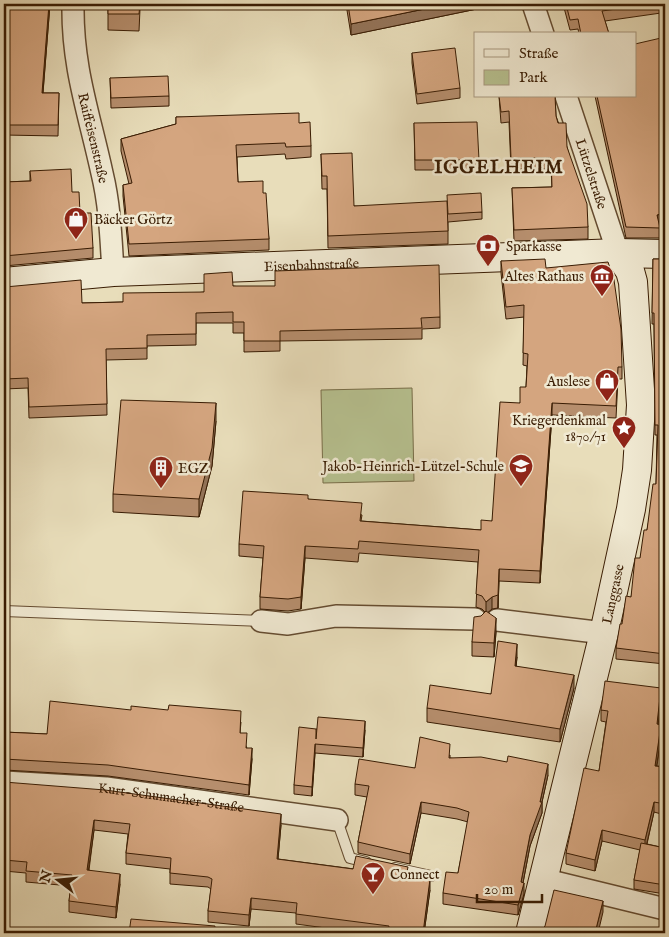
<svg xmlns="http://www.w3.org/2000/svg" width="669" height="937" font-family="'IM FELL English',serif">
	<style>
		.green { fill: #b6c08f; stroke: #786e49 }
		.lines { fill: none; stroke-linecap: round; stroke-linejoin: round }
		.lane-casing { stroke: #654c31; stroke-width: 12 }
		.street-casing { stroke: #654c31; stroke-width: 24 }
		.secondary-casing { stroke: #391c03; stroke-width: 30 }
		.lane { stroke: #f0e9d2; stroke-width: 10 }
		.street { stroke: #f0e9d2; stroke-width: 21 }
		.secondary { stroke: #f0e9d2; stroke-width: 28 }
		.wall { fill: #b68e6d; stroke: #391c03 }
		.shaded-wall { fill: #947459; stroke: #391c03 }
		.building { fill: #d4a57f; stroke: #391c03 }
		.labels { text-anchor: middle; stroke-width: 5; stroke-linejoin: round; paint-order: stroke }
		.street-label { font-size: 14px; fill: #391c03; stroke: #f0e9d2 }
		.poi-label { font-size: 14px; fill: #391c03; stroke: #f0e9d2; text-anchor: start }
		.district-label { font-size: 19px; font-weight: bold; letter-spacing: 1px; fill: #391c03; stroke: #f0e9d2 }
	</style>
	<rect width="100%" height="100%" fill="#e8ddba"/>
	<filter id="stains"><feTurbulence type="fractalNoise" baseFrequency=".004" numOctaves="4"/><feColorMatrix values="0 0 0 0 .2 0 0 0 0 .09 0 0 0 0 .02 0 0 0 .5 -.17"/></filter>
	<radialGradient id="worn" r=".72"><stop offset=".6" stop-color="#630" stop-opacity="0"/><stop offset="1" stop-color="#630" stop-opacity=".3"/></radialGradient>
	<path class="green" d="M412 388 414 481 323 483 321 390Z"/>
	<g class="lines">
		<defs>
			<path id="lane" d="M4 611 261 621
				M337 820 350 858 366 862
				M395 868 431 876"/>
			<g id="street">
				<path id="s1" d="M73 4C72 67 89 113 102 173 110 206 111 239 113 272"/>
				<path d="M533 4 543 34"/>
				<path id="s2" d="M566 96 618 253"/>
				<path d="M497 620 604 633"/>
				<path d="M261 621 288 624 336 616 475 619"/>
				<path id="s3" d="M4 782 106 788 337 820"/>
				<path d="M542 879 665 909"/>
			</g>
			<g id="secondary">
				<path id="s4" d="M4 282 113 272 618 253 665 254"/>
				<path id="s5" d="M530 933 604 633 631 509 637 470 641 405 633 282 630 271 618 253"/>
			</g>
		</defs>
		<use href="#lane" class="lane-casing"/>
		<use href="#street" class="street-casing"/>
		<use href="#secondary" class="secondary-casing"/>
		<use href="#lane" class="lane"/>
		<use href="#street" class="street"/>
		<use href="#secondary" class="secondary"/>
	</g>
	<path class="wall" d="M4 4H50L43 93H59L58 136 4 135Z
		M108 4H156V9H140L139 31 108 30Z
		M346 4H501L351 35Z
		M563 4H661V13L605 21 609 34H579L578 29 570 30Z
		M412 53 460 88V98L417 104 412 63Z
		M665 57V223L660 225V238H626L595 96H635Z
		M110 78 169 96V106L111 108Z
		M499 96H555L556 116 567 147 588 227V239L514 241 512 188 552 187 551 169H511L509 122 501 123Z
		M176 117 299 123 311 146V157L286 159 285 154 237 157 238 182 263 193 269 239V250L129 256 123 196V185L129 184 121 151V139L176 124Z
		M414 123 479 160V170H415Z
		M321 154 354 206 482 212V219L448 222V244L328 248 327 189H322Z
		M30 171 72 192 93 248V258L4 266V182L30 181Z
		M653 259H665V664L616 659V648L631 597 647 530 656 484 657 435H655L654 324H652Z
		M501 261 546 268 622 367V379H618L616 418 552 415 540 583 499 581 498 608 492 609 488 612 496 632 494 657 472 656V642L481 616 485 612 482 609 476 607 478 562 359 553 358 562 305 558 301 609 288 611 260 609V597L263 558 239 556V544L308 499 362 515 361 521 481 530 492 521 520 403 526 387 527 366 523 365 524 317 506 319 501 273Z
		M4 286 82 303 123 302 204 292 233 286 440 317V328L422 329V339L280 341V351L244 352V333H233V323H196V345L147 346V359L106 360 107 415 29 418 28 388 4 389Z
		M216 421 212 466 199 517 113 512V494Z
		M517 657 516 666 574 688 560 742 427 722V708L491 694Z
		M661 699 658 724 661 736 657 766 665 767V815L654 812 647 844 665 848V894L634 889V880L640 850 602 841 595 871 566 864V853L599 771 606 722 601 721V710Z
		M241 722 240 733 252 759 249 795 108 776 5 770 4 732 47 734Z
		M316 729 365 730 363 757 315 753 312 796 294 794V785Z
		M450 755V758L548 775 542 802V813L530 846 523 883 524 894 518 915 443 904V893L458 873 468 822 457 819 421 813 410 864 358 853V842L367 797 355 795V784L415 768Z
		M4 782 281 825 278 859 408 876 430 890 424 933H363L296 924V913L251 909 249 926 208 922V911L211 889 208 887 170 884V869L126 864V853L128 834 94 830 89 870 120 884 116 918 69 912V901L71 886 26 882V873L4 871Z"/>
	<path class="shaded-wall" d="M49 4H50L42 104V93Z
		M449 4H501L351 35V24Z
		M665 213V223L657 225V215Z
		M216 403V421L212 466 199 517V499Z
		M552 403V415L540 583V571Z
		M305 546V558L301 609V597Z
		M499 569V581L498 608V595Z
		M492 597V609L486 614V602Z
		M496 618V632L494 657V643Z
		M517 644V657L515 679V666Z
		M574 675V688L560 742V729Z
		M661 688V699L657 735V724Z
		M365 721V730L363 757V748Z
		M661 725V736L655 776V766Z
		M315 744V753L312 796V787Z
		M252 748V759L249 795V785Z
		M4 759H5V770H4Z
		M548 764V775L542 802V813L530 846 521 893V882L530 835 540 802Z
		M421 802V813L410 864V854Z
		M654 802V812L645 851V840Z
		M281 814V825L277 870V859Z
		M94 820V830L87 880V870Z
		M602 830V841L595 871V860Z
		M120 874V884L116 918V907Z
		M430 879V890L424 933H423Z
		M524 883V894L518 915V905Z
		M251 898V909L249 926V915Z
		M603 901V912L598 933H595Z"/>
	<path class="building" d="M4 4H49L42 93H59L58 125H4Z
		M108 4H140L139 14H108Z
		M348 4H449L351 24Z
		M566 4H652L602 11 609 34H581L578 19 570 20Z
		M661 38 665 57V213L657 215 660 228 626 227 597 96H635V44Z
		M455 48 460 88 417 94 412 53Z
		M168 76 169 96 111 98 110 78Z
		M499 96H555L556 116 558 123H566L567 147 587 204 588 227 514 230 512 188 552 187 551 158H511L509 111 501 112Z
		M299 113V123L310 122 311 146 286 147 285 143 236 145 238 182 263 181V193H266L269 239 129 244 123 185 132 183 121 139 176 124V117Z
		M477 122 479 160H415L414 123Z
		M352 153 354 206 447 201 448 231 328 236 327 176H322L321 154Z
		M71 169 72 192H79L80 213H91L93 248 4 256V182L31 181 30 171Z
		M481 193 482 212 448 214 447 195Z
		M545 259 546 268 608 262 614 280 621 329 622 367H618L616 406 552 403 540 571 499 569 498 595 492 597 486 602 482 596 476 594 479 550 359 541 358 549 305 546 301 597 288 599 260 597 264 546 239 544 243 491 308 495V499L362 503 360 521 481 530V520L492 521 500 402 520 403V387H526L528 354 523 353 524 305 506 307 501 261Z
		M653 259H665V654L616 648 620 624H622L626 596 631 597 635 558H640L644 530H647L653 484H656L658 425H655L654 313H652Z
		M439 265 440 317 421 318 422 328 280 331V341H244V322H233V312L196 313V334L147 335V348L106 349 107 404 29 407 28 378 4 379V286L5 287 81 280 82 303 123 302V293L204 292V274L232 272 233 286H275V271Z
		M121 400 216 403 212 448 199 499 113 494Z
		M486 611 496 618 494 643 472 642 474 617 481 616Z
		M498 641 517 644 515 666 574 675 560 729 427 708 430 685 491 694Z
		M605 681 661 688 657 724 661 725 655 766 665 767V804L654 802 645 840 602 830 595 860 566 853 584 768 599 771 608 711 601 710Z
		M50 701 131 710V706L168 710 169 705 241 711 240 733H247L246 748H252L249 785 108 765 4 759V732L47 734Z
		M318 717 365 721 363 748 315 744 312 787 294 785 299 727 316 729V739Z
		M420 737 450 744 449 758 481 757 507 762 508 756 548 764 540 802H542L530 835 521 882 524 883 518 905 443 893 446 872 458 873 469 812 457 808 421 802 410 854 358 842 369 786 355 784 359 759 415 768Z
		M4 782 105 790 281 814 277 859 353 869 356 856 408 867 406 876 430 879 423 933H388L389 926 296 914 297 903 251 898 249 915 208 911 212 879 208 877 170 873 171 858 126 853 130 824 94 820 87 870 120 874 116 907 69 901 72 875 26 871 27 862 4 860Z
		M641 843 665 848V885L634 880Z
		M554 890 603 901 595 933H540L545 926Z
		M131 919 215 926 214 933H129Z"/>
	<defs>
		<symbol id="shop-pin" viewBox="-11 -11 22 30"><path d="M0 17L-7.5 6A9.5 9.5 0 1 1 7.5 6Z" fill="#8f2418" stroke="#f0e9d2"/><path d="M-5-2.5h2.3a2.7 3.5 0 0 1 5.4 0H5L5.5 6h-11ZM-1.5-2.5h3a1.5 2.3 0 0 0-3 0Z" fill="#fff"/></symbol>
		<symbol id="bank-pin" viewBox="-11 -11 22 30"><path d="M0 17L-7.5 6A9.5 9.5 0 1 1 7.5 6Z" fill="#8f2418" stroke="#f0e9d2"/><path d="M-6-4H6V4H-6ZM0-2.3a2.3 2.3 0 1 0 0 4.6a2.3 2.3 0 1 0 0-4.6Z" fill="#fff"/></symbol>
		<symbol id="museum-pin" viewBox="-11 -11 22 30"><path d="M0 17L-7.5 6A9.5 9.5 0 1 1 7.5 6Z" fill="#8f2418" stroke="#f0e9d2"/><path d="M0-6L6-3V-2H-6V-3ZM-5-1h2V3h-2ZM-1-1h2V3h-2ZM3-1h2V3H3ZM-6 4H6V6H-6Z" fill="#fff"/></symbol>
		<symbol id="sight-pin" viewBox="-11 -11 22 30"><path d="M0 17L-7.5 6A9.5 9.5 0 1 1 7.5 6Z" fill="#8f2418" stroke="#f0e9d2"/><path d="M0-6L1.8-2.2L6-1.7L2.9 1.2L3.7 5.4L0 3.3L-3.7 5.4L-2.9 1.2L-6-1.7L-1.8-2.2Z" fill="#fff"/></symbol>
		<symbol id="school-pin" viewBox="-11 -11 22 30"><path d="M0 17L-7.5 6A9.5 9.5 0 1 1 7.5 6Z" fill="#8f2418" stroke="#f0e9d2"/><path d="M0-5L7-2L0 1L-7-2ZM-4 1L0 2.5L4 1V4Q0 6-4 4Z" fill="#fff"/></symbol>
		<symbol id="building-pin" viewBox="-11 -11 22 30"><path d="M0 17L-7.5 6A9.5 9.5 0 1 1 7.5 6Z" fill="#8f2418" stroke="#f0e9d2"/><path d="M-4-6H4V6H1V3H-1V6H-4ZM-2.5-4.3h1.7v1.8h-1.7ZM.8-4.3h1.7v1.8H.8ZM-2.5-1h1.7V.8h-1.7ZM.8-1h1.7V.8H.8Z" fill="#fff"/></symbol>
		<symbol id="bar-pin" viewBox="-11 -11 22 30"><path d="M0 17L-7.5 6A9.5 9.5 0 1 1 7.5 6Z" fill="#8f2418" stroke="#f0e9d2"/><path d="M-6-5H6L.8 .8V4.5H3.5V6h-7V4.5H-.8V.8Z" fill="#fff"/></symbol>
	</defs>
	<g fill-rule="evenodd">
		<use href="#shop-pin" x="62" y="205" width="28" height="38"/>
		<use href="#bank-pin" x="474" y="232" width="28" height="38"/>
		<use href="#museum-pin" x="588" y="262" width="28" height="38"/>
		<use href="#shop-pin" x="593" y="367" width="28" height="38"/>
		<use href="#sight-pin" x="610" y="414" width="28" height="38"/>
		<use href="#school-pin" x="507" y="452" width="28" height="38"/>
		<use href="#building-pin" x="147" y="454" width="28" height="38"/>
		<use href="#bar-pin" x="359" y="860" width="28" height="38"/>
	</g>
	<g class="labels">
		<g class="street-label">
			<text dy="5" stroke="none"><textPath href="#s1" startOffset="136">Raiffeisenstraße</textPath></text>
			<text dy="5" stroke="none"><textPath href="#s2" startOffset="82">Lützelstraße</textPath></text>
			<text dy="5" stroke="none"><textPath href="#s4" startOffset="308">Eisenbahnstraße</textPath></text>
			<text dy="5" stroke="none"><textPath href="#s5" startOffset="349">Langgasse</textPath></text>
			<text dy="5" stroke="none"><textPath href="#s3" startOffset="168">Kurt-Schumacher-Straße</textPath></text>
		</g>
		<g class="poi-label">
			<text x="94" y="224">Bäcker Görtz</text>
			<text x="506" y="251">Sparkasse</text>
			<text x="584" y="281" text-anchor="end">Altes Rathaus</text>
			<text x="590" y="386" text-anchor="end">Auslese</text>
			<text x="606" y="425" text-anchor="end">Kriegerdenkmal<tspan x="606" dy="16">1870/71</tspan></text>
			<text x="504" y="471" text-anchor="end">Jakob-Heinrich-Lützel-Schule</text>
			<text x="178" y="473">EGZ</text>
			<text x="390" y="879">Connect</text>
		</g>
		<g class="district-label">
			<text x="499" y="173">IGGELHEIM</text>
		</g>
	</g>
	<rect width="669" height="937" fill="none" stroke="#e8ddba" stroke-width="20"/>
	<rect x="5" y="5" width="659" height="927" fill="none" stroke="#391c03" stroke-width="2.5"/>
	<rect x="10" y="10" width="649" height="917" fill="none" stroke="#391c03"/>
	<rect x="474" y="32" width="162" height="65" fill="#f0e9d2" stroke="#a7977f"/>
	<rect x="484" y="49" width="25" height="8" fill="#f0e9d2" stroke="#a7977f"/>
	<text x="519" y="58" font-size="15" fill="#391c03">Straße</text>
	<rect x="484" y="70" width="25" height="15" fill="#b6c08f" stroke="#a7977f"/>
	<text x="519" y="82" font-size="15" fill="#391c03">Park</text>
	<g transform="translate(58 880) rotate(286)" stroke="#f0e9d2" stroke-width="4" paint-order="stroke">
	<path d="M0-4L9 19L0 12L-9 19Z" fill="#391c03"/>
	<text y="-8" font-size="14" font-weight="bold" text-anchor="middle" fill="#391c03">N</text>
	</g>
	<path d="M477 894v8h65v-8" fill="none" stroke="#391c03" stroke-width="2.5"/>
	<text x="484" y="894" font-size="15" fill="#391c03" stroke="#f0e9d2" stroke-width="4" paint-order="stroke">20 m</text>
	<rect width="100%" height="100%" filter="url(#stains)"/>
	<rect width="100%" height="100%" fill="url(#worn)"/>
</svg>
